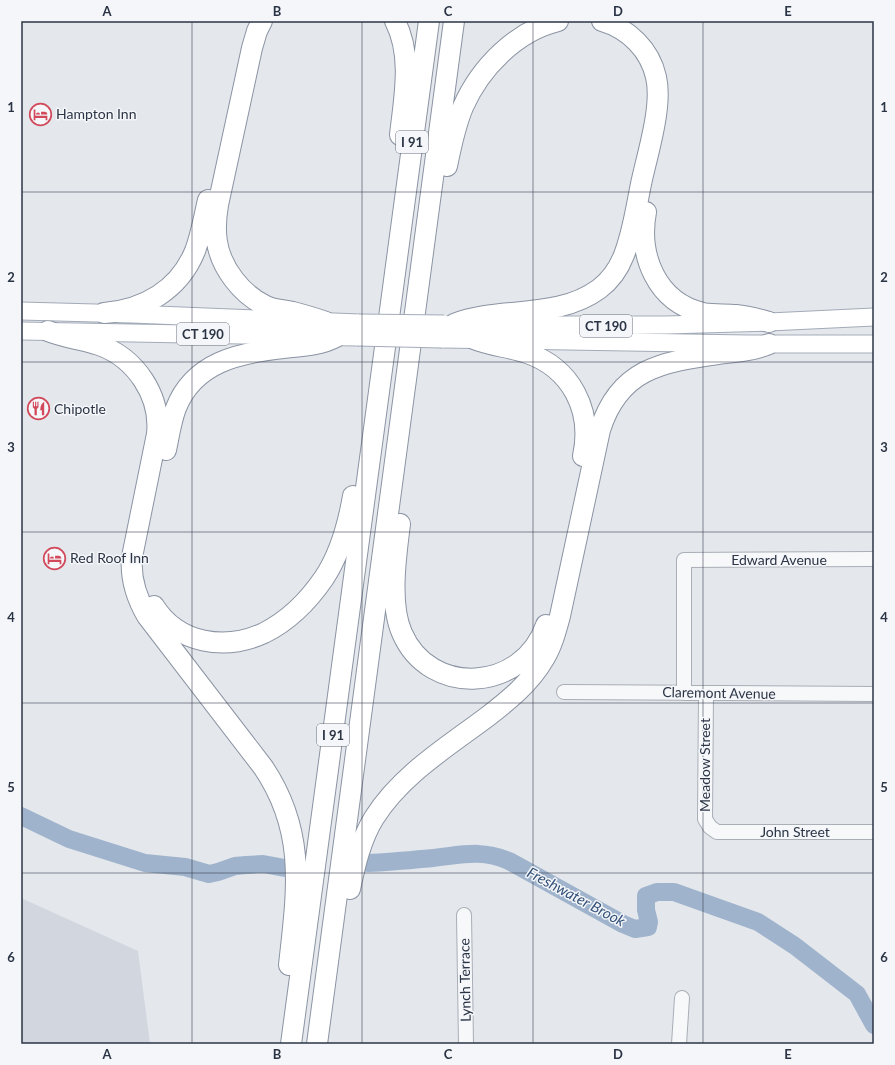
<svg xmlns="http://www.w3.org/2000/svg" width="895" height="1065" font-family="Lato,sans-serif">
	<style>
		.built { fill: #d2d6de }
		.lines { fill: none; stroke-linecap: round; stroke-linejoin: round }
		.river { stroke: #9fb4cc; stroke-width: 18 }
		.minor-casing { stroke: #a9aeb7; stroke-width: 16 }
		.major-casing { stroke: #a3abb8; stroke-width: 19 }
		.highway-casing { stroke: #8b94a3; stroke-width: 22 }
		.minor { stroke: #f7f8fa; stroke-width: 14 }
		.major { stroke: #fff; stroke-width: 17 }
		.highway { stroke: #fff; stroke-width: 20 }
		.major-bridge-casing { stroke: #a3abb8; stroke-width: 19; stroke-linecap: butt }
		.major-bridge { stroke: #fff; stroke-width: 17 }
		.grid { fill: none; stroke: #2b3445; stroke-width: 1; stroke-opacity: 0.55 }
		.labels { text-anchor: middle; stroke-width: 3; stroke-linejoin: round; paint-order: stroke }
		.shield { fill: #f4f6f9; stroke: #676e7b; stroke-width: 1 }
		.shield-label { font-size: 13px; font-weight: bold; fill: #2b3445 }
		.poi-label { font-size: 14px; fill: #2b3445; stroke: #f4f6f9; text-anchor: start }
		.street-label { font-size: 14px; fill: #2b3445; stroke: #f4f6f9 }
		.water-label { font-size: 15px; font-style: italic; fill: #34527a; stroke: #f4f6f9 }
		.neatline { fill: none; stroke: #2b3445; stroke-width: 1.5 }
		.grid-label { font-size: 13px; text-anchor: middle; font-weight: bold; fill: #2b3445 }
	</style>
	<rect width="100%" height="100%" fill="#e4e7ec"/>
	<path class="built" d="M21 898 138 951 150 1044H21Z"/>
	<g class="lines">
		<path class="river" d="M21 816 69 839 145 863 185 867 209 874 218 872 235 866 246 865 263 864 285 868
			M368 863C390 862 411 860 433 858 462 855 481 849 509 861L623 924 635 929 648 927 649 922 646 910V896L657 892H674L758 922 795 946 857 994 874 1025"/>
		<defs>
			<path id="minor" d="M564 692 874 694
				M684 693V560L874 559
				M706 694 705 819 710 827 717 832H874
				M464 915 466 1044
				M679 1044 682 998"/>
			<path id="major" d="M21 311 132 314 359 323
				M470 325H666L769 322 874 317
				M21 331 357 337
				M442 339 747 344H874"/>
			<path id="highway" d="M262 21 257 31 252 48 218 205C216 217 215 230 217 242 221 268 242 295 266 306 275 310 284 310 293 312 304 315 315 318 326 322
				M395 21C413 56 404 98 400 135
				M447 166C451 146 455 126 463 107 480 68 516 31 558 21
				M646 212C638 255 656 302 703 313 714 315 725 314 736 315 748 316 758 319 769 322
				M104 313C144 310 179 290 195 251 201 235 204 217 208 200
				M454 324C500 306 557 320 599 289 611 280 619 268 624 255 633 232 636 208 641 184 647 155 663 106 656 77 650 50 629 29 602 21
				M48 331C65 338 82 339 99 345 136 358 161 396 157 434L132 557C130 579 136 597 147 616L263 767C307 832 297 891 289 965
				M474 339C491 346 510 347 527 353 571 368 593 410 583 456
				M166 450C169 436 171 421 176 408 194 362 239 353 283 348 301 346 319 346 336 337
				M400 524C396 556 389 604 402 633 430 698 523 692 546 625
				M154 606C178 644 225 651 264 633 288 621 309 600 324 578 340 554 348 525 353 496
				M350 889C355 865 361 839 374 818 401 775 447 747 487 717 509 700 530 683 544 659 552 646 556 631 560 616L600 430C619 369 661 362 718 354 735 352 752 351 769 344
				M291 1044 429 21
				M317 1044 454 21"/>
		</defs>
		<use href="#minor" class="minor-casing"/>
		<use href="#major" class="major-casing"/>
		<use href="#highway" class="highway-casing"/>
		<use href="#minor" class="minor"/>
		<use href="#major" class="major"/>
		<use href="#highway" class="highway"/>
		<defs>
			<path id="major-bridge" d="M359 323 444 324
				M357 337 442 339"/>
		</defs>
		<use href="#major-bridge" class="major-bridge-casing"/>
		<use href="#major-bridge" class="major-bridge"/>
	</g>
	<path class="grid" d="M192 21V1044M362 21V1044M533 21V1044M703 21V1044M21 192H874M21 362H874M21 532H874M21 703H874M21 873H874"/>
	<defs>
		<symbol id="hotel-ring" viewBox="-11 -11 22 22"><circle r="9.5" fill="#f4f6f9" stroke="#d1495b" stroke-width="1.5"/><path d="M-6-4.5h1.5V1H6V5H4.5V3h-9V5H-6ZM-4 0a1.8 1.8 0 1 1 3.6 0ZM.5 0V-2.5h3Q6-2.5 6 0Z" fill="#d1495b"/></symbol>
		<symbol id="restaurant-ring" viewBox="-11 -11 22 22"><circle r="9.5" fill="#f4f6f9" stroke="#d1495b" stroke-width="1.5"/><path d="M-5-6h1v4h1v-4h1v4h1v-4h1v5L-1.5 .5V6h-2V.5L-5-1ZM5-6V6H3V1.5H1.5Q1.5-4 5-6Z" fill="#d1495b"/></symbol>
	</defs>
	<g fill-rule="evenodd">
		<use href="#hotel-ring" x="28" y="102" width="25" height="25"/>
		<use href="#restaurant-ring" x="26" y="396" width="25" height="25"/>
		<use href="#hotel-ring" x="42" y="546" width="25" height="25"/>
	</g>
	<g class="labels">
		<g class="shield">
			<rect x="396" y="131" width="32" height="22" rx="3"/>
			<rect x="580" y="315" width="52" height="22" rx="3"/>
			<rect x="177" y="323" width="52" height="22" rx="3"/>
			<rect x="317" y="724" width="32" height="22" rx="3"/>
		</g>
		<g class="shield-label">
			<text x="412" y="147">I 91</text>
			<text x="606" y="331">CT 190</text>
			<text x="203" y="339">CT 190</text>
			<text x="333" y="740">I 91</text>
		</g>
		<g class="poi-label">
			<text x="56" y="119">Hampton Inn</text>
			<text x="54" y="414">Chipotle</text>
			<text x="70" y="563">Red Roof Inn</text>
		</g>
		<g class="street-label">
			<text x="779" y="565">Edward Avenue</text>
			<text transform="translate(719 693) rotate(1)" y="5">Claremont Avenue</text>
			<text transform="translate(705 765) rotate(-90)" y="5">Meadow Street</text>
			<text x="795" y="837">John Street</text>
			<text transform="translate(465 980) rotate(-91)" y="5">Lynch Terrace</text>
		</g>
		<g class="water-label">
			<text transform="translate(576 897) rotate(28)" y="5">Freshwater Brook</text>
		</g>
	</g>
	<rect width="895" height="1065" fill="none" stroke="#f4f6f9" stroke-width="44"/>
	<rect x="22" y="22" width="851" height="1021" class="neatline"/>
	<g class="grid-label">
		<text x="107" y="16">A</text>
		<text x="277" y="16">B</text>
		<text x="448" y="16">C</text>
		<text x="618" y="16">D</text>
		<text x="788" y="16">E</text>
		<text x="11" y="112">1</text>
		<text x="884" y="112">1</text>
		<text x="11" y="282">2</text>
		<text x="884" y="282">2</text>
		<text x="11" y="452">3</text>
		<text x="884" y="452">3</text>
		<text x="11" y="622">4</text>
		<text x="884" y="622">4</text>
		<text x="11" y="792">5</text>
		<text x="884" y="792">5</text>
		<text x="11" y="962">6</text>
		<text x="884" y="962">6</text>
		<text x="107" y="1059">A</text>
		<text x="277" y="1059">B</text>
		<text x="448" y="1059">C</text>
		<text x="618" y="1059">D</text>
		<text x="788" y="1059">E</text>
	</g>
</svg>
